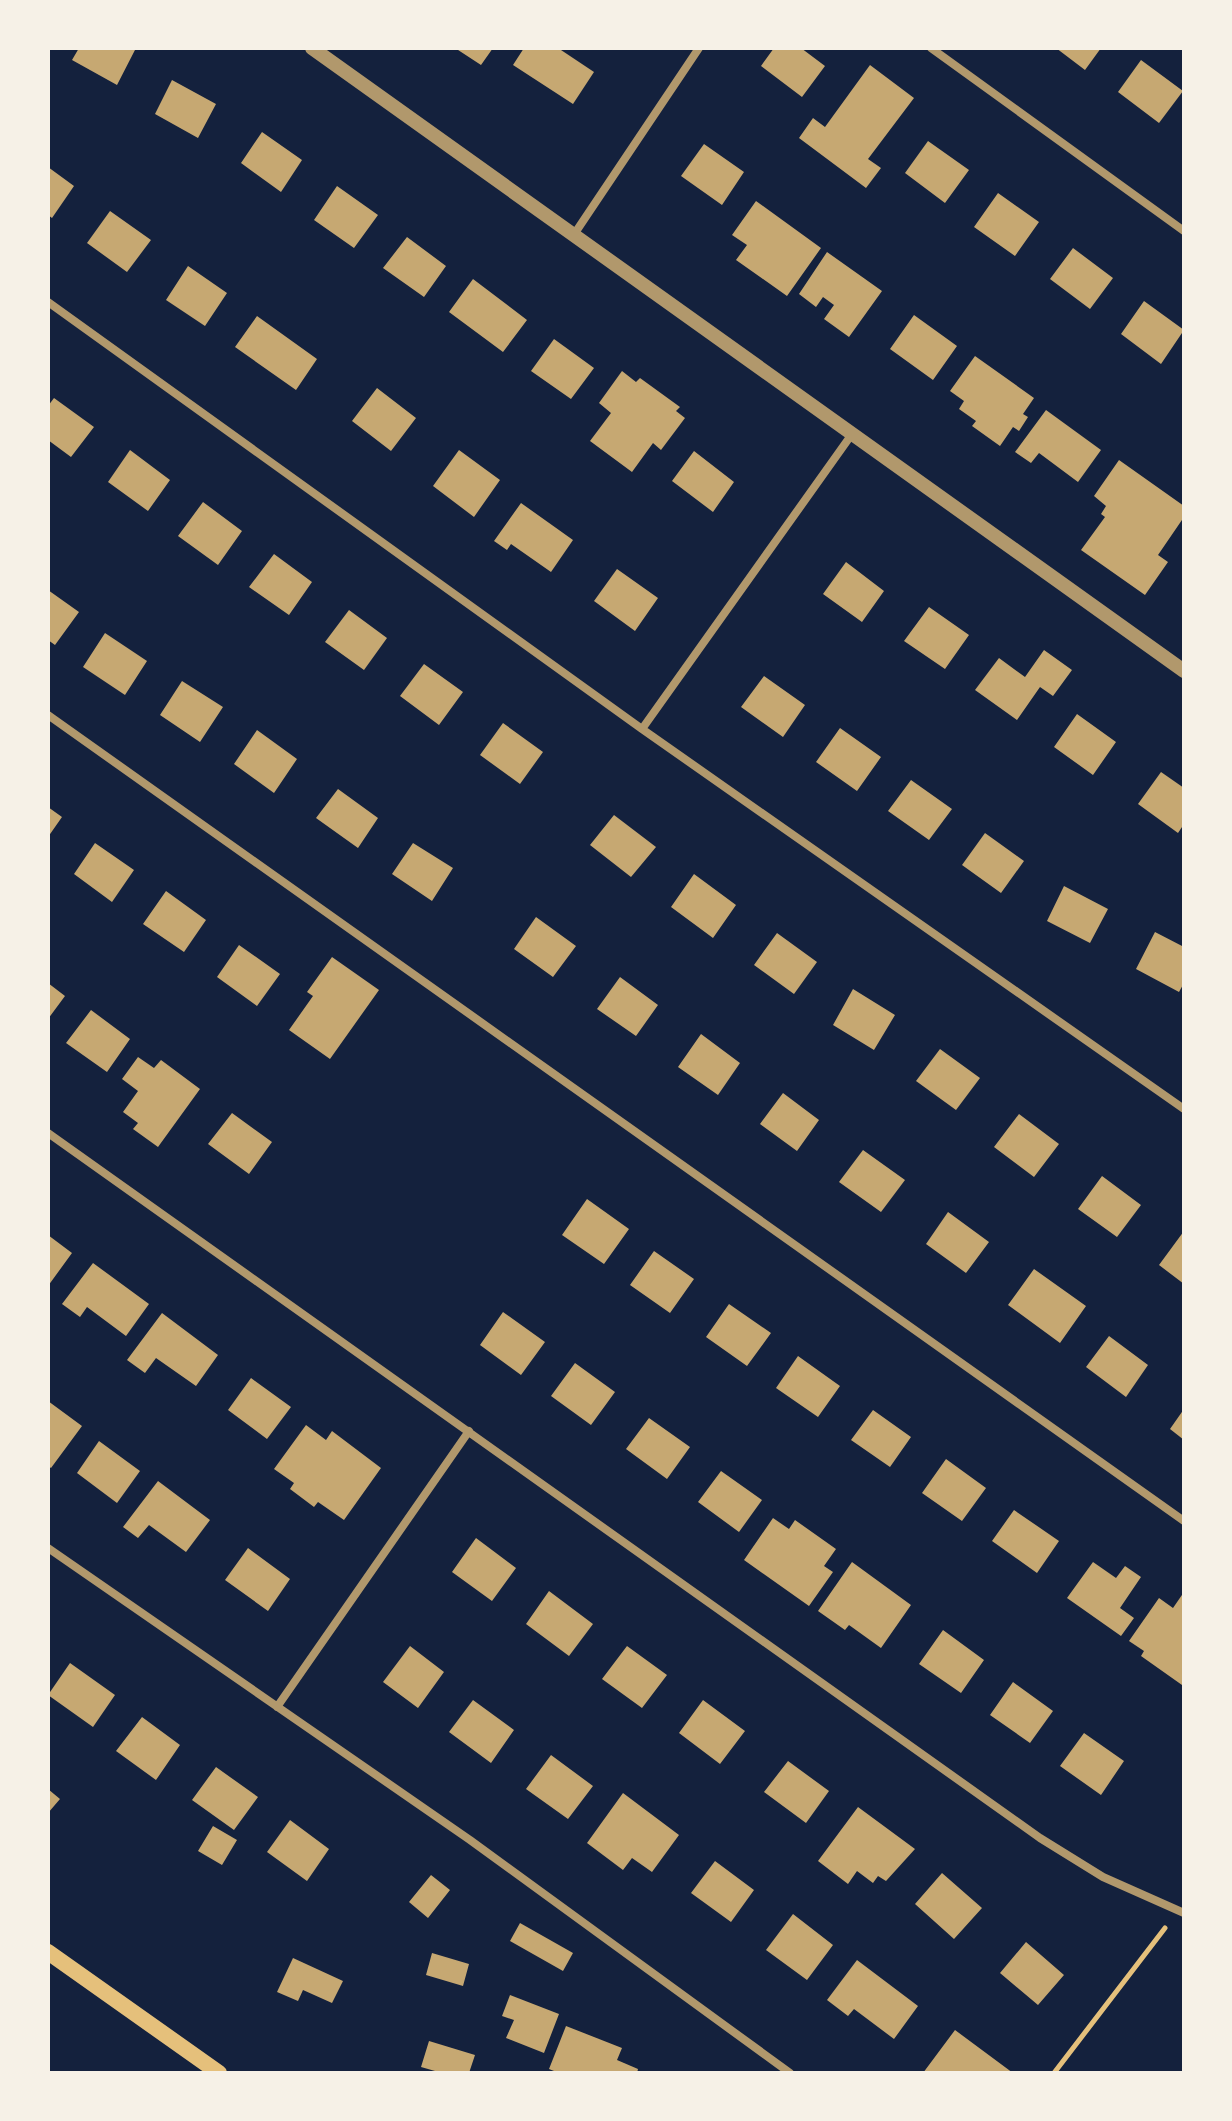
<svg xmlns="http://www.w3.org/2000/svg" width="1232" height="2121" font-family="Figtree,sans-serif">
	<style>
		.building { fill: #c6a872 }
		.lines { fill: none; stroke-linecap: round; stroke-linejoin: round }
		.path { stroke: #e5c07b; stroke-width: 5 }
		.minor { stroke: #b1986c; stroke-width: 8 }
		.tertiary { stroke: #b1986c; stroke-width: 14 }
		.secondary { stroke: #e5c07b; stroke-width: 16 }
	</style>
	<rect width="100%" height="100%" fill="#14213d"/>
	<path class="building" d="M79 48H136L117 85 72 60Z
		M455 48H493L481 65Z
		M524 48H558L594 72 573 104 513 65Z
		M774 48H801L825 66 802 97 761 66Z
		M1056 48H1101L1085 70Z
		M1141 60 1183 91 1159 123 1118 92Z
		M870 65 914 98 868 159 881 168 866 188 799 138 813 118 825 127Z
		M172 80 216 104 198 138 155 114Z
		M262 132 302 160 281 192 241 163Z
		M928 141 969 170 945 203 905 173Z
		M704 144 744 172 722 205 681 176Z
		M48 167 74 186 52 218 48 215Z
		M337 186 378 215 354 248 314 220Z
		M998 193 1039 222 1015 256 974 227Z
		M756 201 821 248 787 296 736 260 747 245 732 235Z
		M110 211 151 240 127 272 87 243Z
		M407 237 446 266 424 297 383 268Z
		M1073 248 1113 278 1090 309 1050 279Z
		M827 252 882 291 849 337 824 319 834 305 823 297 816 307 799 294Z
		M188 266 227 293 205 326 166 300Z
		M473 279 527 320 503 352 449 312Z
		M1144 301 1184 330 1161 364 1121 334Z
		M914 315 957 346 933 380 890 349Z
		M257 316 317 359 296 390 235 347Z
		M554 339 594 368 571 399 531 371Z
		M975 356 1034 398 1023 414 1028 417 1019 431 1013 427 1000 446 972 426 976 421 959 409 964 401 950 391Z
		M622 371 636 382 640 378 680 407 676 411 685 418 661 450 653 443 632 472 590 441 611 413 599 403Z
		M377 388 416 418 391 451 352 421Z
		M54 398 94 427 71 457 48 440V406Z
		M1046 410 1101 450 1078 482 1039 453 1031 463 1015 452Z
		M130 450 170 480 148 511 108 482Z
		M459 450 500 480 474 517 433 486Z
		M694 451 734 482 713 512 672 481Z
		M1119 460 1184 506V517L1158 555 1168 562 1145 595 1081 550 1105 517 1101 514 1106 506 1094 496Z
		M203 502 242 531 218 565 178 536Z
		M521 503 573 540 551 572 511 544 507 550 494 541Z
		M274 554 312 582 289 615 249 587Z
		M846 562 884 591 862 622 823 594Z
		M617 569 658 598 635 631 594 601Z
		M48 590 79 612 55 645 48 640Z
		M929 607 969 635 945 669 904 641Z
		M349 610 387 638 364 670 325 642Z
		M105 633 147 661 125 695 83 667Z
		M1044 650 1072 670 1053 696 1040 687 1017 720 975 690 999 658 1025 677Z
		M424 664 463 692 439 725 400 696Z
		M764 676 805 705 783 737 741 707Z
		M182 681 223 707 200 742 160 715Z
		M1077 714 1116 742 1093 775 1054 747Z
		M503 723 543 752 520 784 480 755Z
		M840 728 881 757 857 791 816 762Z
		M257 730 297 759 274 793 234 764Z
		M1161 772 1184 788V824L1178 833 1138 804Z
		M911 780 952 809 929 840 888 811Z
		M338 789 378 818 358 848 316 818Z
		M48 807 62 817 48 837Z
		M614 815 656 847 631 877 590 845Z
		M985 833 1024 861 1001 893 962 865Z
		M95 843 134 870 112 902 74 874Z
		M413 843 453 868 432 901 392 874Z
		M694 874 736 905 713 938 671 907Z
		M1064 886 1108 909 1090 943 1047 921Z
		M166 891 206 920 184 952 143 924Z
		M536 917 576 946 553 977 514 949Z
		M1155 932 1184 947V983L1179 992 1136 969Z
		M777 933 817 962 794 994 754 965Z
		M239 945 280 974 257 1006 217 977Z
		M332 957 379 990 330 1059 289 1030 313 996 307 992Z
		M620 977 658 1005 636 1036 597 1009Z
		M48 983 65 996 48 1019Z
		M853 989 895 1015 874 1050 833 1025Z
		M91 1010 130 1039 107 1072 66 1043Z
		M701 1034 740 1063 718 1095 678 1067Z
		M940 1049 980 1078 956 1110 916 1081Z
		M138 1057 154 1068 161 1060 200 1089 158 1147 133 1129 138 1123 123 1112 138 1091 122 1079Z
		M783 1093 819 1120 797 1151 760 1124Z
		M232 1113 272 1142 249 1174 208 1144Z
		M1019 1114 1059 1144 1034 1177 994 1147Z
		M863 1150 905 1180 881 1212 839 1182Z
		M1102 1176 1141 1205 1117 1237 1078 1209Z
		M587 1199 629 1229 604 1264 562 1235Z
		M948 1212 989 1242 966 1273 926 1244Z
		M1184 1231V1284L1159 1265Z
		M48 1235 72 1253 48 1286Z
		M654 1251 694 1279 670 1313 630 1285Z
		M93 1263 149 1304 126 1336 87 1307 80 1317 62 1304Z
		M1034 1269 1086 1306 1060 1343 1008 1305Z
		M729 1304 771 1333 747 1366 706 1337Z
		M503 1312 545 1342 521 1375 480 1345Z
		M162 1313 218 1355 196 1386 156 1358 145 1373 127 1360Z
		M1109 1336 1148 1365 1126 1397 1086 1367Z
		M798 1356 840 1386 818 1417 776 1388Z
		M575 1363 615 1392 591 1425 551 1396Z
		M251 1378 291 1407 267 1439 228 1410Z
		M48 1401 82 1426 51 1468 48 1466Z
		M1184 1409V1440L1170 1429Z
		M873 1410 911 1437 890 1467 851 1440Z
		M649 1418 690 1447 667 1479 626 1449Z
		M306 1425 326 1440 332 1431 381 1468 344 1520 318 1502 314 1507 290 1489 294 1483 274 1469Z
		M99 1441 140 1471 117 1503 77 1473Z
		M946 1459 986 1488 962 1521 922 1493Z
		M721 1471 762 1500 739 1532 698 1502Z
		M158 1481 210 1520 186 1552 149 1525 138 1538 123 1527Z
		M1014 1510 1059 1541 1037 1573 992 1541Z
		M773 1518 789 1529 795 1520 836 1549 824 1566 833 1572 809 1606 744 1560Z
		M476 1538 516 1568 492 1601 452 1572Z
		M248 1548 290 1579 268 1611 225 1580Z
		M852 1562 911 1605 881 1648 849 1625 845 1630 818 1611Z
		M1093 1562 1116 1578 1125 1566 1141 1577 1120 1608 1134 1618 1121 1636 1067 1598Z
		M549 1591 593 1624 569 1656 526 1624Z
		M1184 1592V1683L1182 1685 1141 1656 1144 1651 1129 1641 1159 1598 1173 1608Z
		M943 1630 984 1660 961 1693 919 1664Z
		M410 1646 444 1672 418 1708 383 1682Z
		M627 1646 667 1675 642 1708 602 1679Z
		M70 1663 115 1695 93 1727 48 1695Z
		M1013 1682 1053 1711 1030 1743 990 1715Z
		M473 1700 514 1730 491 1763 449 1732Z
		M703 1700 745 1731 720 1764 679 1733Z
		M142 1717 180 1745 156 1780 116 1751Z
		M1084 1733 1124 1761 1101 1795 1060 1766Z
		M551 1755 593 1786 568 1819 526 1789Z
		M788 1761 829 1791 806 1823 764 1792Z
		M216 1767 258 1797 234 1830 192 1800Z
		M48 1789 60 1799 48 1813Z
		M623 1793 679 1835 652 1872 632 1858 623 1870 587 1843Z
		M858 1807 915 1849 886 1881 878 1876 873 1883 857 1871 848 1884 818 1861Z
		M290 1820 329 1849 307 1881 267 1852Z
		M213 1826 237 1840 222 1865 198 1851Z
		M715 1861 754 1890 731 1922 691 1893Z
		M942 1873 982 1908 954 1939 915 1904Z
		M431 1875 450 1890 428 1918 409 1902Z
		M793 1914 833 1945 807 1980 766 1950Z
		M520 1923 573 1953 563 1971 510 1941Z
		M1026 1942 1064 1975 1038 2005 1000 1973Z
		M432 1953 469 1964 463 1986 426 1975Z
		M293 1958 343 1981 332 2003 303 1990 298 2001 277 1992Z
		M857 1960 918 2006 894 2039 854 2009 848 2016 827 2000Z
		M510 1995 559 2014 544 2053 506 2038 514 2020 502 2016Z
		M566 2026 622 2048 617 2060 638 2069 637 2073H559L549 2069Z
		M955 2030 1013 2073H923Z
		M429 2041 475 2055 469 2073H442L421 2067Z"/>
	<g class="lines">
		<path class="path" d="M1054 2073 1165 1928"/>
		<path class="minor" d="M931 48 1184 231
			M573 236 699 48
			M48 302 642 729 1184 1109
			M48 715 1184 1521
			M642 729 852 434
			M48 1133 1040 1838 1103 1877 1184 1913
			M48 1548 470 1840 790 2073
			M277 1707 469 1431"/>
		<path class="tertiary" d="M312 48 1184 671"/>
		<path class="secondary" d="M48 1952 219 2073"/>
	</g>
	<rect width="1232" height="2121" fill="none" stroke="#f6f1e7" stroke-width="100"/>
</svg>
